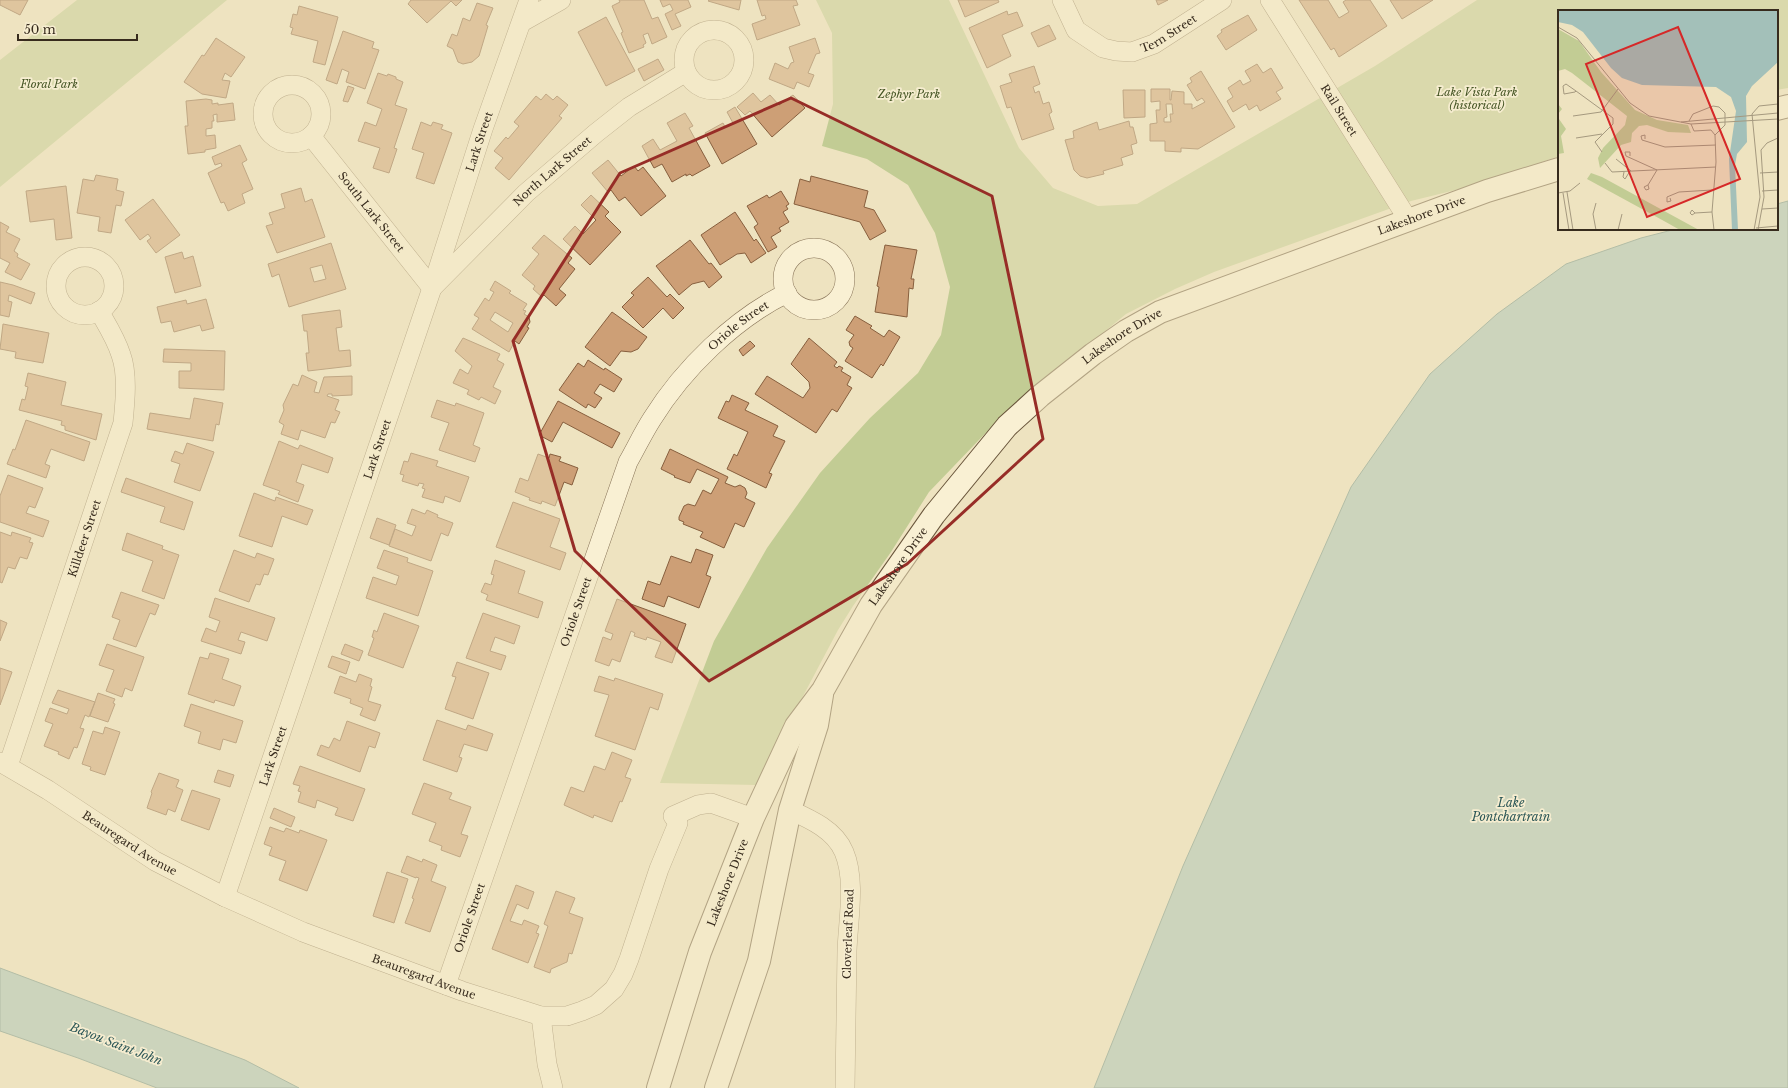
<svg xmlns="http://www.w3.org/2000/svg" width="1788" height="1088" font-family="'Libre Baskerville',serif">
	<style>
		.green { fill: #c2cc94 }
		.water { fill: #a3c0b9; stroke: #6a8e87 }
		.building { fill: #cd9f76; stroke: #875f3e; fill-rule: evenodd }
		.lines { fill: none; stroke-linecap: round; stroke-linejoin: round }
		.street-casing { stroke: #887458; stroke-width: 20 }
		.secondary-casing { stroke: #69553b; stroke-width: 24 }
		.street { stroke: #f9f0d3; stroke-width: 19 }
		.secondary { stroke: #f9f0d3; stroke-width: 22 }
		.marked { fill: none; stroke: #972d27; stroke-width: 3; stroke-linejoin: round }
		.labels { text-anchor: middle; stroke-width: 3.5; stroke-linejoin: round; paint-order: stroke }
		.street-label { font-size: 11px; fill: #372b1d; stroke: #f6edd0 }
		.park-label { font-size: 11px; font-style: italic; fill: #445423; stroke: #f6edd0 }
		.water-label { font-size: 12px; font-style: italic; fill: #2c5757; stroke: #f6edd0 }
		.inset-road { fill: none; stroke: #a5997f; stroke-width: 1 }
		.view { fill: #d62828; fill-opacity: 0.15; stroke: #d62828; stroke-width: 2 }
		.inset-edge { fill: none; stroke: #372b1d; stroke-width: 2 }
	</style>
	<rect width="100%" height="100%" fill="#eee3c0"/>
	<path class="green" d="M77 0H227L0 187V60Z
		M816 0H949L1019 148 1053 188 1098 206 1137 204 1375 66 1477 0H1788V88L1777 90V11H1559V156L1484 183 1411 201 1214 272 1175 289 1126 314 1001 417 929 492 891 552 853 606 838 630 756 785 660 783 714 641 767 548 820 473 870 418 918 373 941 335 950 287 935 233 908 185 867 159 822 146 833 104 832 33Z"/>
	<path class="water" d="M1788 201V1088H1094L1183 866 1351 487 1430 374 1497 314 1566 264 1641 238 1676 229H1777V204Z
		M0 968 245 1060 299 1088H157L78 1058 0 1031Z"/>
	<path class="building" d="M0 0H28L20 15 0 5Z
		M411 0H462L456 6 451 1 427 23 408 4Z
		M619 0H644L652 19 658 17 667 37 652 44 648 33 643 35 646 43 643 45 644 47 629 53 621 33 623 32 612 6 620 2Z
		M660 0H688L691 7 675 14 681 26 672 30 665 14 673 10 670 4 663 7Z
		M709 0H741L739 10 708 1Z
		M757 0H796L798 5 793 6 800 25 757 40 752 24 766 19 765 15 762 16Z
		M958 0H998L999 2 965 17Z
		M1156 0H1168L1158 5Z
		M1299 0H1328L1339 18 1349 12 1343 2 1346 0H1370L1387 26 1339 57 1334 48 1331 50Z
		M1390 0H1433L1402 19Z
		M477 3 493 8 486 25 488 26 479 56 472 62 463 64 458 62 453 49 447 46 452 34 457 36 463 18 470 21Z
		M299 6 338 17 325 65 313 62 318 41 291 34 293 28 290 27 293 14 297 15Z
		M1007 11 1008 15 1017 12 1023 26 1002 35 1011 56 987 68 969 28Z
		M1248 15 1257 30 1226 50 1217 36 1222 32 1221 30Z
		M606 17 635 71 606 86 578 32Z
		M1049 25 1056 39 1038 47 1031 33Z
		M343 31 374 42 372 48 379 50 365 89 346 82 349 72 342 69 337 84 326 80Z
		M216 38 245 57 231 77 225 73 222 80 230 81 226 98 202 94 184 82 202 55 204 56Z
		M815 38 820 53 816 54 808 73 814 75 809 87 797 82 794 89 769 79 775 63 788 69 791 63 794 62 789 47Z
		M658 59 664 70 644 81 638 69Z
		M1257 64 1263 73 1271 68 1283 88 1276 92 1281 99 1260 111 1257 105 1249 110 1246 104 1233 112 1227 101 1233 97 1228 88 1240 80 1243 85 1251 81 1245 71Z
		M1034 66 1040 84 1033 87 1035 93 1039 91 1043 104 1049 102 1052 112 1049 114 1054 129 1022 140 1011 107 1007 108 1000 86 1012 82 1009 74Z
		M1201 71 1235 127 1198 149 1181 148V152L1165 151V141H1150V124L1157 123 1156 110H1160V101L1151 102V89H1170V100H1171L1172 91 1184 92V104H1192V109L1205 102 1202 98 1197 101 1187 85 1192 82 1190 78ZM1166 104H1172L1173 114H1170L1171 122H1164V118L1167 117Z
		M378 73 387 76 388 74 396 77V79L403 82 395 105 407 109 394 148 397 149 389 173 373 168 380 148 358 141 365 122 376 126 382 109 367 103Z
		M348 86 354 88 348 102 343 101Z
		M1123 90H1145V117L1124 118Z
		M753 93 761 102 770 95 779 105 793 95 805 108 772 137 750 111 745 115 737 107Z
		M546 94 553 100 557 96 568 105 559 116 562 118 509 180 495 168 503 158 494 151 506 137 508 139 519 126 514 122 536 96 541 100Z
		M206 99 212 100V104L218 103V105L233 103 235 120 217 122V114L213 115 214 121H212V128L206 129V136L215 135 216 148 205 150V152L188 154 185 126H188L186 101Z
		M735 107 757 144 722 164 705 133 723 123 725 127 733 123 727 112Z
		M685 113 693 126 689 128 710 166 692 176 690 174 686 176V174L672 182 662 164 654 168 642 146 653 139 660 150 677 141 667 123Z
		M1129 121 1130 127H1133L1137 143 1131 145 1133 154 1121 158 1123 165 1103 171 1104 174 1087 178 1080 176 1074 170 1065 140 1074 138 1073 131 1097 122 1099 130Z
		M421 122 431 126 433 122 443 125 441 129 452 133 434 184 416 178 424 153 412 149Z
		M240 145 247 160 242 163 253 189 242 194 245 203 228 211 224 202 221 203 208 173 222 166 221 163 215 165 212 157Z
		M608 160 621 176 634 166 638 171 643 167 666 196 641 216 625 197 619 201 611 190 608 192 592 173Z
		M96 175 118 179 116 190 124 192 121 206 116 205 111 233 98 231 100 217 77 213 83 179 94 181Z
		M811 176 868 191 864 207 874 210 886 231 870 240 860 222 794 204 800 179 810 182Z
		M66 186 72 238 56 240 54 219 30 222 26 191Z
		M301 188 305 202 312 199 325 237 277 253 266 226 273 224 269 213 285 208 281 194Z
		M781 191 789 204 786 206 788 209 783 212 789 222 779 228 781 231 771 237 777 247 768 252 754 227 758 224 747 206 767 195 769 198Z
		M591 195 609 212 605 216 621 232 590 265 563 239 575 226 583 234 596 220 581 205Z
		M153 199 180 235 156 253 147 241 151 238 148 234 140 240 125 220Z
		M735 212 754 241 756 239 766 253 751 263 745 253 737 254 720 265 701 235Z
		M0 222 9 227 6 232 20 239 14 251 18 254 17 257 30 264 21 280 5 272 10 263 0 258Z
		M544 235 572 258 568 263 575 269 559 289 566 295 556 306 544 295 542 297 533 289 535 286 522 275 539 254 532 248Z
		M690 240 709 264 711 263 722 277 709 288 704 281 692 284 679 295 656 266Z
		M331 243 346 289 289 307 279 274 272 277 268 264ZM322 265 326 279 314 282 310 268Z
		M885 245 917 250 911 279H914L913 289 909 288 907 317 875 312 879 287 877 286Z
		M182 252 184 259 193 256 201 286 175 293 165 257Z
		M648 277 667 297 670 294 684 308 673 319 663 308 643 328 622 307 634 295 631 293Z
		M495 281 511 291 509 293 527 304 523 310 526 311 524 314 529 317 530 322 527 327 529 328 519 344 515 341 509 352 472 329 479 318 474 315 485 298 489 301 494 292 490 290ZM495 312 513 323 508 332 490 320Z
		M0 282 13 285 35 293 31 304 9 295 8 301 12 302 9 317 0 315Z
		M206 299 214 328 202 331 200 325 174 332 171 321 161 323 157 307 186 300 187 304Z
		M340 310 342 327 336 328 339 351 350 350 351 366 308 371 306 353H309L307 331H304L302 315Z
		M612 312 647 337 638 349 631 352 621 351 610 366 585 347Z
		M855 316 872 326 870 328 884 337 889 330 900 337 883 366 881 364 872 378 845 361 853 348 850 346 849 342 854 335 846 330Z
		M3 324 49 333 43 363 15 358 16 352 0 349Z
		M463 338 500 354 497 360 504 364 493 387 501 391 495 404 481 397 479 400 467 394 469 390 453 383 460 369 468 374 472 366 455 351Z
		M809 338 837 362 834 366 837 368 839 366 843 368 841 371 851 377 847 385 852 388 837 412 832 409 816 433 755 394 767 376 803 398 810 388 809 382 791 364Z
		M750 341 755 346 743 356 739 350Z
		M164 349 225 351 224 390 179 388V371H191V363L163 362Z
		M588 360 604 370 605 368 622 379 614 392 600 384 594 393 602 398 595 408 588 404 586 408 559 390 578 363 584 367Z
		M28 373 66 382 61 405 102 414 96 440 65 430V426L61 425 62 421 19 410 22 399 25 400 28 387 25 386Z
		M302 375 317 382 314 392 319 393 324 377 352 376V395L332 396V394H328L327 396 339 400 335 410 340 412 335 423 331 422 325 438 301 430 298 440 281 434 284 425 279 422 284 410 283 405 293 384 298 386Z
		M732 395 749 403 745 410 778 426 773 436 785 441 769 473 772 474 766 488 727 469 734 454 737 456 748 432 718 418 726 401 729 402Z
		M194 398 223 403 219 425 216 424 213 441 147 429 150 413 190 419Z
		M437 400 455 406 456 403 484 413 473 445 480 448 475 462 439 450 449 423 431 417Z
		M558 401 620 433 612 448 563 422 552 442 539 435Z
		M26 420 90 442 84 461 51 449 45 464 50 466 46 478 7 464 13 449 15 450Z
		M279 441 298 449 300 445 333 458 328 473 302 464 296 482 304 485 298 502 278 494 280 491 263 485Z
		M187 443 214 452 200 491 174 482 180 464 171 461 175 451 183 454Z
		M670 449 728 477 725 483 735 487 740 485 745 488 747 493 745 498 755 503 744 527 735 523 724 548 700 537 703 532 683 524 684 522 679 520V517L684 506 688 504 695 506 703 490 711 494 719 479 697 469 690 483 674 477 675 476 661 469Z
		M411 453 438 461 436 466 469 477 460 502 445 496 443 503 422 497 425 489 422 488 424 484 419 483 418 486 402 481 404 475 400 474 404 461 408 462Z
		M538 454 549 458 550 454 561 457 559 461 578 468 572 485 564 482 555 506 542 501 541 504 529 500 530 498 515 492 520 478 528 481Z
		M8 475 43 488 35 508 29 506 26 513 49 521 43 537 0 522V496Z
		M126 478 193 502 184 530 160 522 165 507 121 492Z
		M254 493 275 501 276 497 313 510 307 525 282 516 272 547 239 536Z
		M513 502 560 519 550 547 566 553 560 570 496 547Z
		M412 509 425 514 427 510 438 515 437 517 453 523 448 536 441 533 431 561 389 546 395 529 412 536 416 526 407 523Z
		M377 518 396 525 389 545 370 538Z
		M0 532 11 536 12 532 31 538 29 542 33 543 27 559 20 557 15 569 8 567 2 583 0 582Z
		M127 533 163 546 162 549 179 555 164 599 142 591 153 561 122 550Z
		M696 549 713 555 706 575 711 577 699 608 668 596 664 607 642 599 648 581 660 585 671 556 691 563Z
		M234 550 255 558 257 553 274 559 268 575 264 574 260 585 256 584 249 602 219 591Z
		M384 550 408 558 407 562 433 571 418 616 366 598 373 577 396 585 399 576 377 568Z
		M495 560 525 571 518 593 543 602 538 618 486 600 488 595 481 592 485 583 491 585 494 575 491 574Z
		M121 592 159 605 155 615 150 613 136 647 113 639 120 620 112 617Z
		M215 598 275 618 267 641 241 632 238 640 245 642 241 654 201 641 206 628 216 632 220 621 209 617Z
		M617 599 686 624 672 663 655 657 661 642 647 637 646 640 634 636 635 633 631 631 620 662 612 659 609 666 595 661 603 637 611 640 613 634 605 631Z
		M384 613 419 626 403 668 368 655 374 638 372 637 374 630 377 632Z
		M483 613 520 626 514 644 495 637 490 651 506 656 501 670 466 658Z
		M0 620 7 623 0 641Z
		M107 644 144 657 132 691 125 688 122 697 106 691 114 670 99 665Z
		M345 644 363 651 359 661 341 654Z
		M210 653 229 659 222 679 241 686 234 706 215 700 214 703 188 694 200 657 208 659Z
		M332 656 350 662 346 674 328 667Z
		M457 662 489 673 473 719 445 709 456 677 452 676Z
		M0 668 12 672 0 705Z
		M359 674 372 679 370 686 372 687 368 701 381 705 375 721 360 715 363 708 350 703 351 699 334 693 340 676 356 682Z
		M599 676 614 681 615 678 663 694 658 710 650 707 635 750 595 736 609 695 594 691Z
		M58 690 95 702 89 717 85 715 80 728 84 729 77 748 74 747 69 759 58 754 59 752 44 746 53 724 45 721 50 708 67 714 69 709 52 703Z
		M98 693 115 699 113 703 115 704 108 722 90 716Z
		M191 704 243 721 236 743 223 739 220 750 198 743 201 732 184 726Z
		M437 720 466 730 468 725 493 734 487 751 464 744 459 757 462 758 457 772 423 760Z
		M347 721 380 733 375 748 369 746 360 772 317 755 321 745 329 748 334 738 340 741Z
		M105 727 120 732 105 775 90 770 91 767 82 764 93 731 103 734Z
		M612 752 632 760 625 777 631 779 622 802 620 801 612 822 594 815 593 818 564 805 571 787 584 792 594 766 605 770Z
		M300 766 365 789 353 821 335 815 338 808 317 800 315 808 298 802 301 792 298 791 300 786 293 784Z
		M218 770 234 775 230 787 214 782Z
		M159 773 179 780 176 787 183 790 175 812 168 809 166 815 147 808 152 793 151 792Z
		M424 783 452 793 449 799 471 807 461 834 468 836 460 857 441 850 442 846 429 841 436 823 412 814Z
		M192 790 220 799 209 830 181 820Z
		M274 808 295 817 291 827 270 818Z
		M270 827 284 832 286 828 299 833 300 830 327 840 307 891 279 880 286 861 269 855 272 847 264 844Z
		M407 856 422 862 423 859 437 865 431 881 446 887 430 932 405 923 414 899 412 898 419 878 416 877V878L401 872Z
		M387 872 408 879 394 923 373 916Z
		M516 885 534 892 528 909 517 904 510 921 522 925 524 920 539 926 536 933 539 934 528 963 492 949Z
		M556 891 575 898 569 913 583 918 572 954 569 953 567 962 551 969 550 973 534 967 548 926 544 924Z"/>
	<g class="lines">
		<defs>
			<g id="street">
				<path id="s1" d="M1062 0 1076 30 1103 48 1116 51 1132 52 1154 44 1222 0"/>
				<path id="s2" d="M1270 0 1409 221"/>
				<path d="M522 22 561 0"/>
				<circle cx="714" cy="60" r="30"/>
				<circle cx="292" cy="114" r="29"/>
				<path id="s3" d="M311 136 432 288 526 193 596 133 629 107 686 72"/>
				<circle cx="814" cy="279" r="31"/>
				<circle cx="85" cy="286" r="29"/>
				<path id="s4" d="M0 762 48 790 155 861 225 897 303 932 462 991 541 1016H567L582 1011 596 1005 614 989 623 974 629 959 659 869 678 823 673 816 698 805 711 803 753 818"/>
				<path id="s5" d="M8 766 123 423C125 403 128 374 121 355 116 339 107 325 99 311"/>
				<path d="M790 810C810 819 835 830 844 852 856 880 848 921 847 951 846 997 846 1042 845 1088"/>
				<path id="s6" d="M225 897 432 288 483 129 529 0"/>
				<path id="s7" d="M446 985 628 462C636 448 643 433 652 419 683 369 734 319 787 293"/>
				<path d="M541 1016 547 1064 553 1088"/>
			</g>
			<g id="secondary">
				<path d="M1777 109 1788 106"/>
				<path id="s8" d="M658 1088 700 952 753 818 796 726 823 690 871 605 934 515 1007 426 1040 396 1093 354 1126 331 1160 312 1487 191 1559 169"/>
				<path d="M716 1088 759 961 790 810 817 725 822 695"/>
			</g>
		</defs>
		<use href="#street" class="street-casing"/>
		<use href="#secondary" class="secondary-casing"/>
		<use href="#street" class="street"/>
		<use href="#secondary" class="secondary"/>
	</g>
	<path d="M0 0H1788V1088H0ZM791 98 992 196 1043 439 907 564 709 681 575 551 513 341 620 173Z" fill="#eee3c0" fill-opacity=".55" fill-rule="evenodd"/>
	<path class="marked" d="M791 98 992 196 1043 439 907 564 709 681 575 551 513 341 620 173Z"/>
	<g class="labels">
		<g class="street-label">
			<text dy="4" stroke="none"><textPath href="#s1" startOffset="136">Tern Street</textPath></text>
			<text dy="4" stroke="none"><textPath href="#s2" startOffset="130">Rail Street</textPath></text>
			<text dy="4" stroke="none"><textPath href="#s6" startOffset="797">Lark Street</textPath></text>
			<text dy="4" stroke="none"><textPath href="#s3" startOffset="362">North Lark Street</textPath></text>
			<text dy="4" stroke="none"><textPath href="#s3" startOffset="97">South Lark Street</textPath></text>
			<text dy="4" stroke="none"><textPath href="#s8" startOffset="1226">Lakeshore Drive</textPath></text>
			<text dy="4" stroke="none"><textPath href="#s7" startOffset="731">Oriole Street</textPath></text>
			<text dy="4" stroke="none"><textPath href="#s8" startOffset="902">Lakeshore Drive</textPath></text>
			<text dy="4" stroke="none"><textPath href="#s6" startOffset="473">Lark Street</textPath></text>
			<text dy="4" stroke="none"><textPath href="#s5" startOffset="240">Killdeer Street</textPath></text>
			<text dy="4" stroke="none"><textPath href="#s8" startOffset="578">Lakeshore Drive</textPath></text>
			<text dy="4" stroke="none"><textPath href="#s7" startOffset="395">Oriole Street</textPath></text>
			<text dy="4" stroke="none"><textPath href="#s6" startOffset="149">Lark Street</textPath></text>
			<text dy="4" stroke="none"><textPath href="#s4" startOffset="153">Beauregard Avenue</textPath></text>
			<text dy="4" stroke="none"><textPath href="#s8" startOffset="217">Lakeshore Drive</textPath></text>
			<text dy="4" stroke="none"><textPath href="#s7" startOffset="71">Oriole Street</textPath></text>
			<text transform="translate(848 934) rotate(-88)" y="4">Cloverleaf Road</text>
			<text dy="4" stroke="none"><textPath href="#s4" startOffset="477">Beauregard Avenue</textPath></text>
		</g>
		<g class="park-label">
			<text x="49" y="88">Floral Park</text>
			<text x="1477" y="96">Lake Vista Park<tspan x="1477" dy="13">(historical)</tspan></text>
			<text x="909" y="98">Zephyr Park</text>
		</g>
		<g class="water-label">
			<text x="1511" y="807">Lake<tspan x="1511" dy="14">Pontchartrain</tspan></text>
			<text transform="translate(116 1044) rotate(21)" y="4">Bayou Saint John</text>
		</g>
	</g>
	<g transform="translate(1558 10)">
		<rect width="220" height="220" fill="#eee3c0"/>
		<path d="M0 19 21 31 43 62 77 100 99 110 130 115 133 123 110 122 89 115 81 116 74 123 73 132 63 135 42 158 40 148 45 138 67 115 69 106 14 63 7 59 0 61ZM0 94 4 99 0 104 1 109 8 119 3 126 6 143 0 144ZM33 163 44 167 141 220H122L106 211 29 169Z" fill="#c2cc94"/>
		<path d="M0 0H220V52L194 76 188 86 189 132 179 144 177 155 180 220H174L171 149 178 101 173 87 158 77 84 75 64 68 53 58 25 22 14 15 0 12Z" fill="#a3c0b9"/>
		<path class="inset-road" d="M0 17 19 28 72 93 91 106 133 114 220 109M8 74 18 81 17 82 6 84 5 76ZM18 81 55 108V114L37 132 44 142M15 106 43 102 60 79M131 111 135 104 155 96 161 97 167 103V115L157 125M123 112 220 103M133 114 136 121 153 120 157 125 158 152 154 202 156 220M18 128 44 124M87 129V125L83 126 84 130 107 137 158 135M72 146V142H67L68 146 99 160 90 175 86 177 88 180 91 179 90 175M58 149 73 161M47 153 54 162 158 157M66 162 65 167 67 169 72 161M202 163 220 162M204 181 220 180M9 182 15 220M0 183 12 181 22 173M5 183 11 220M112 188 113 191 109 192V187L121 182 154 180M204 199 220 198M137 203 134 200 132 203 134 205 137 203 154 202M198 218 220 216M38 220 35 204 38 193M60 220 64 204M196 220 202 187 194 104 201 96 220 94M200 220 206 187 203 140 209 133 220 128"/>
		<path class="view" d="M120 17 182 169 89 207 28 54Z"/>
		<rect width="220" height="220" class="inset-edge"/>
	</g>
	<path d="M18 34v6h119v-6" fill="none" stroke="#372b1d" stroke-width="2"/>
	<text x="24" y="34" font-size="12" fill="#372b1d" stroke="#f6edd0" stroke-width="3" paint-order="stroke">50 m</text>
</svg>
